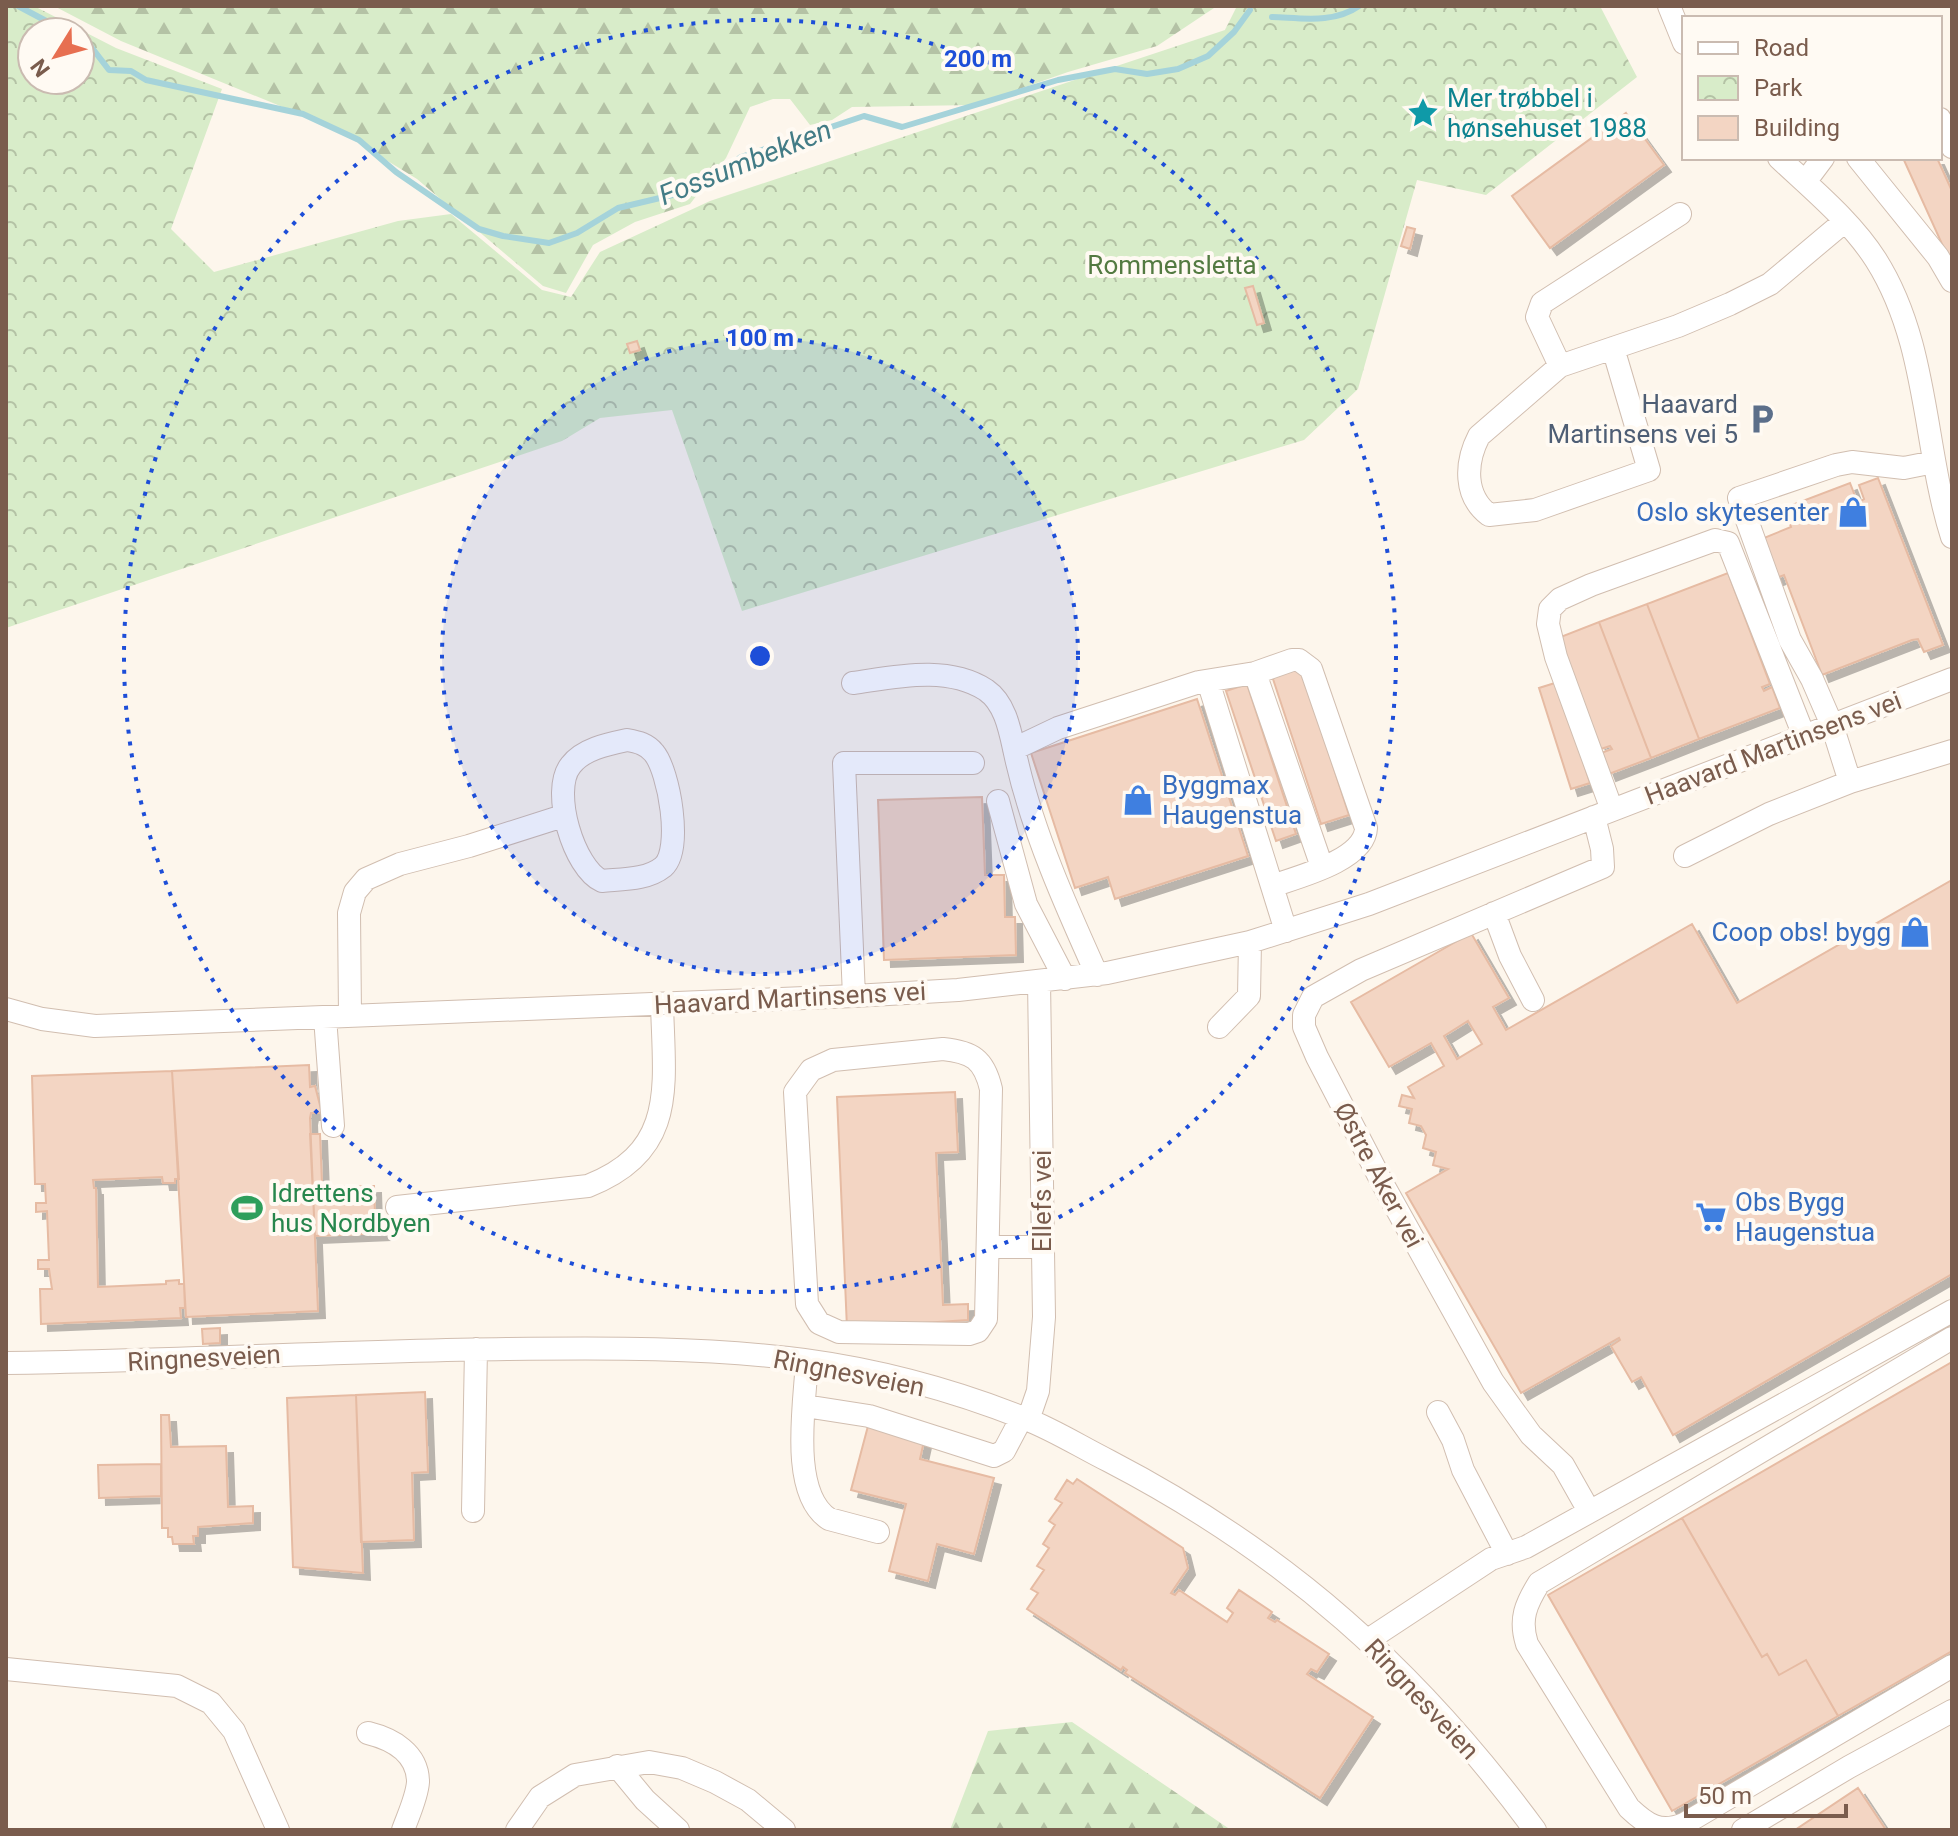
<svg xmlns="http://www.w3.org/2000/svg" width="1958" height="1836" font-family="Roboto,sans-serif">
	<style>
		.forest { fill: url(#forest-firs) }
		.park { fill: url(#park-crowns); fill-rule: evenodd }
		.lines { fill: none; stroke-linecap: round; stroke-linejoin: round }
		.stream { stroke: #a5d3da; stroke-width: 6 }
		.building { fill: #f3d5c3; stroke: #e6bba3; stroke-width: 2; fill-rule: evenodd; filter: url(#shadow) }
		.minor-casing { stroke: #d1beb0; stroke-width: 24 }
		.minor { stroke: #fff; stroke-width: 22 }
		.ring { fill: none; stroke: #1d4ed8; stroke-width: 4; stroke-dasharray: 4 8 }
		.labels { text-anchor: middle; stroke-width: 8; stroke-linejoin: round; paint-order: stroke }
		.culture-label { font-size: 26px; fill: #0d838f; stroke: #fffaf3; text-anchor: start }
		.park-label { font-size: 26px; fill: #537a41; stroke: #fffaf3 }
		.service-label { font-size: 26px; fill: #4e5e75; stroke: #fffaf3; text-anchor: end }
		.shop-label { font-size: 26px; fill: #366cbe; stroke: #fffaf3; text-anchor: end }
		.street-label { font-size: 26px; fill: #7a5c4d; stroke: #fffaf3 }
		.leisure-label { font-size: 26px; fill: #27864d; stroke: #fffaf3; text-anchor: start }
		.water-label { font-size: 28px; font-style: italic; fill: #437c86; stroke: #fffaf3 }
		.centre { fill: #1d4ed8; stroke: #fffaf3; stroke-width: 4 }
		.ring-label { font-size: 24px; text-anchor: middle; font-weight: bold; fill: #1d4ed8; stroke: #fffaf3; stroke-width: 8; stroke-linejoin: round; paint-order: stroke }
	</style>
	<defs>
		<pattern id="forest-firs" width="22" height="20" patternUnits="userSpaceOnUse" patternTransform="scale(2)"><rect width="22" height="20" fill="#d8ecc9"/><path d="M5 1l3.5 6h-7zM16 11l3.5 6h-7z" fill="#b4c2a5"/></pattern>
		<pattern id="park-crowns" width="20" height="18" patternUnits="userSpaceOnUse" patternTransform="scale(2)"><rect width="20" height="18" fill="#d8ecc9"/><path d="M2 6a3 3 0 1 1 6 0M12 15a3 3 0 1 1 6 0" fill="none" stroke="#b4c2a5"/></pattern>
		<filter id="shadow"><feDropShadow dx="7" dy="7" stdDeviation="0" flood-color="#0004"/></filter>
	</defs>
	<rect width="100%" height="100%" fill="#fdf6ec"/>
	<path class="forest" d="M54 6H1217L1157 46 1068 72 974 105 852 107 832 120 810 125 790 99H773L750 107 726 158 690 204 635 222 593 245 566 293 543 286 417 179 334 128 121 41Z
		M1072 1722 1231 1830H950L988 1731Z"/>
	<path class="park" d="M6 6H34L116 48 222 89 171 229 214 272 398 221 451 214 542 290 571 297 600 252 710 201 1225 30 1237 6H1600L1637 77 1486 195 1417 180 1358 389 1304 440 742 611 672 410 600 418 562 441 6 628ZM32 32H80V80H32Z"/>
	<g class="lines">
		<path class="stream" d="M18 6 67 32
			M1272 17C1302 18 1333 24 1359 6
			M80 39 89 44 109 70 131 71 146 80 303 114 359 140 396 172 479 229 503 236 549 243 577 233 618 208 685 192 722 171 741 157 864 116 902 127 1058 80 1115 69 1147 74 1178 69 1208 56 1234 32 1250 10"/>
	</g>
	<path class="building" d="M1626 113 1664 165 1550 248 1512 196Z
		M1903 158H1937L1952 191V266Z
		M1407 227 1415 229 1410 249 1401 246Z
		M1253 286 1264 323 1257 325 1245 288Z
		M637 341 640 350 630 353 627 344Z
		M1878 478 1943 645 1924 652 1918 639 1912 640 1822 675 1784 575 1774 579 1759 540 1791 527 1784 508 1850 483 1857 501H1861L1864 499 1859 485Z
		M1728 573 1770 684 1762 687 1764 691 1772 687 1780 708 1699 739 1647 604Z
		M1647 604 1699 739 1651 758 1599 622Z
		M1599 622 1651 758 1609 774 1601 753 1612 749 1610 746 1601 749 1558 638Z
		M1301 667 1349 815 1321 824 1272 676Z
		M1558 682 1590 783 1571 789 1539 688Z
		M1247 684 1296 834 1276 841 1226 691Z
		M1197 699 1248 856 1115 899 1108 877 1075 888 1031 753Z
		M982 797 985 875H1004L1005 917H1015L1016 955 884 960 878 800Z
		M1952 880V1274L1673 1435 1641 1377 1632 1382 1611 1346 1620 1340 1619 1338 1521 1393 1406 1193 1448 1169 1433 1165 1436 1152 1423 1148 1426 1135 1421 1126 1409 1123 1412 1109 1399 1106 1402 1095 1414 1098 1408 1087 1444 1066 1431 1043 1389 1067 1351 1002 1471 933 1509 998 1493 1007 1506 1030 1692 924 1737 1003ZM1468 1021 1482 1044 1457 1059 1444 1036Z
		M309 1065 310 1087 315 1086 322 1113H311L310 1118 318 1311 186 1317 172 1071Z
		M172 1071 179 1179H175V1183H163L162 1177 93 1180 94 1188H96L98 1287 166 1284V1281L179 1280V1284H184L185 1308H180L181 1318 41 1324 40 1289H52L49 1269H38V1260H49L47 1211 36 1212V1203H46L45 1184H35L32 1076Z
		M955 1092 958 1152 936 1153 943 1305 968 1304V1320L847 1328 837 1097Z
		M310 1134H320L322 1184H325V1187L374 1186 375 1214H383L384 1233 315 1236Z
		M220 1328V1343L203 1344 202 1329Z
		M1952 1362V1651L1838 1716 1806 1660 1779 1675 1767 1654 1762 1657 1682 1518Z
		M425 1392 428 1472 412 1473 414 1540 361 1542 356 1395Z
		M356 1395 363 1573 293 1567 287 1398Z
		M161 1415H169L171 1447 226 1446 228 1507 253 1506V1523L198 1527V1536H193L194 1544H173L172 1537H168V1528H162Z
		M868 1426 924 1441 920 1459 994 1478 974 1554 937 1544 928 1581 889 1571 906 1504 851 1490Z
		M161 1464V1496L99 1498 98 1465Z
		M1077 1479 1183 1548 1188 1568 1171 1593 1175 1595 1179 1590 1227 1622 1233 1613 1227 1608 1239 1590 1272 1612 1268 1618 1275 1622 1277 1620 1329 1654 1317 1672 1311 1669 1307 1674 1373 1717 1320 1798 1125 1673 1127 1670 1123 1667 1121 1670 1027 1609 1038 1593 1031 1589 1044 1570 1037 1566 1049 1548 1043 1544 1055 1525 1049 1521 1062 1503 1055 1499 1067 1480 1073 1484Z
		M1682 1518 1762 1657 1767 1654 1779 1675 1806 1660 1838 1716 1672 1811 1548 1595Z
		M1858 1788 1886 1830H1795Z"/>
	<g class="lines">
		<defs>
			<path id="minor" d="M1669 6 1684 43
				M1940 119 1952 147
				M1779 158C1813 190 1851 221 1876 260 1929 344 1923 446 1952 537
				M1858 158 1938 257 1952 281
				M1805 182 1823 158
				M1613 348 1649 470 1535 510 1489 515C1464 496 1465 463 1479 436L1560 366 1678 326 1730 304 1770 284 1845 221
				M1560 366 1537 317 1542 303 1680 214
				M1255 673 1322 867
				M1208 681 1286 931
				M853 683C896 677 947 665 986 690 1008 705 1011 738 1017 762 1034 835 1066 906 1097 975
				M627 740C638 742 647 744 654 753 669 771 683 850 663 867 647 880 622 879 602 881 574 869 550 790 571 765 583 749 608 744 627 740Z
				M1014 749 1058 728 1199 682 1255 673 1292 660H1299L1311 669 1366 828C1365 860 1298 877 1272 886
				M1850 782 1832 725 1812 679 1790 640 1739 498 1836 465 1852 462 1904 468 1934 462
				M998 801 1026 904 1065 979
				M1612 810 1556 657 1548 624 1550 609 1560 599 1591 585 1715 540 1728 543 1804 736
				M1685 856 1769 814 1850 782 1952 751
				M1494 913 1510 956 1533 1000
				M854 996 844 763H973
				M6 1009 42 1019 95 1026 854 996 958 990 1107 973 1250 942 1369 904 1952 679
				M350 1016 349 913 355 892 366 879 400 864 469 846 563 816
				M325 1017 333 1126
				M1219 1027 1249 996 1250 942
				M943 1049C972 1052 984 1059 991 1089L986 1319 978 1331 969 1334 839 1332 819 1323 807 1304 795 1092 811 1070 833 1060Z
				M397 1207 588 1186C678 1151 664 1085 662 1004
				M988 1247H1043
				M1952 1338 1539 1583C1526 1604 1519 1619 1527 1644L1629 1808C1647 1825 1660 1834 1684 1824L1952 1666
				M807 1361C805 1402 789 1493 829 1519L878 1532
				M6 1363C173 1361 340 1351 507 1349 606 1348 705 1347 804 1360 878 1370 956 1391 1026 1419 1054 1430 1081 1447 1109 1461 1286 1553 1417 1670 1535 1830
				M805 1406 869 1416 994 1456 1004 1451 1022 1417
				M1438 1412 1453 1440 1463 1470 1507 1554
				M1028 1420 1038 1391 1044 1317 1039 981
				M473 1511 476 1349
				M1589 1511 1563 1465 1531 1435 1493 1382 1385 1188 1317 1057 1304 1027V1015L1313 997 1361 970 1603 867 1602 849 1594 817
				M1368 1640 1491 1559 1526 1547 1952 1311
				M6 1669 177 1686 211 1703 234 1731 278 1830
				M368 1733C392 1739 418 1753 418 1782 417 1797 408 1816 403 1830
				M617 1766 645 1800 678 1830
				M517 1830 540 1797 575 1775 649 1762 682 1768 715 1782 748 1800 784 1830
				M1743 1830 1849 1767 1952 1711"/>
		</defs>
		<use href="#minor" class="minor-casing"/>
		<use href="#minor" class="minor"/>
	</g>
	<circle cx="760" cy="656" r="318" fill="#1d4ed8" fill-opacity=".12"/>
	<g class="ring">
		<circle cx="760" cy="656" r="318"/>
		<circle cx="760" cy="656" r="636"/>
	</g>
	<defs>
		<symbol id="sight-bare" viewBox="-9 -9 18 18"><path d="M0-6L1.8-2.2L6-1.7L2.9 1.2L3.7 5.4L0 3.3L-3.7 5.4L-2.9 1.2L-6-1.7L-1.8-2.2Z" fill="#0f9aa8" stroke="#fffaf3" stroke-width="2.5" paint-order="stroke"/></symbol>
		<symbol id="parking-bare" viewBox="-9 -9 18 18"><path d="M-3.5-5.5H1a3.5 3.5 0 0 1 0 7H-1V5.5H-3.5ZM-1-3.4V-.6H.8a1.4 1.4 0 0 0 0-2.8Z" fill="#5c6f8a" stroke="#fffaf3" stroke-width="2.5" paint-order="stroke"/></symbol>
		<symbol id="shop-bare" viewBox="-9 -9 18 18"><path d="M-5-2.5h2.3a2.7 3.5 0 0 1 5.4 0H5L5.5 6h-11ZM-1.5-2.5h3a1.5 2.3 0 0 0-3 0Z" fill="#3f7fe0" stroke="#fffaf3" stroke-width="2.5" paint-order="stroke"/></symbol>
		<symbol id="stadium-bare" viewBox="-9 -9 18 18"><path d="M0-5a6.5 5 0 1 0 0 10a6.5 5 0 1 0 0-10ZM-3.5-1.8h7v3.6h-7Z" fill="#2e9e5b" stroke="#fffaf3" stroke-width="2.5" paint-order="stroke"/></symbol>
		<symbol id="supermarket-bare" viewBox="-9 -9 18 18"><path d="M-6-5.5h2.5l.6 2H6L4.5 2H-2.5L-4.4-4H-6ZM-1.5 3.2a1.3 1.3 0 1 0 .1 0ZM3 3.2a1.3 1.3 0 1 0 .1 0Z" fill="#3f7fe0" stroke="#fffaf3" stroke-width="2.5" paint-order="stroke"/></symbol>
	</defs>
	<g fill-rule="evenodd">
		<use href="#sight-bare" x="1401" y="91" width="44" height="44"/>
		<use href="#parking-bare" x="1740" y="397" width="44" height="44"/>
		<use href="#shop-bare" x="1831" y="490" width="44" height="44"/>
		<use href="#shop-bare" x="1116" y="778" width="44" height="44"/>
		<use href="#shop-bare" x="1893" y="910" width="44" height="44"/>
		<use href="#stadium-bare" x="225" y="1186" width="44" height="44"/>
		<use href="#supermarket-bare" x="1689" y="1195" width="44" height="44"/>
	</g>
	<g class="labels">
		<g class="culture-label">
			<text x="1447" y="107">Mer trøbbel i<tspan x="1447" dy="30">hønsehuset 1988</tspan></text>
		</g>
		<g class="park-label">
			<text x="1172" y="274">Rommensletta</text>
		</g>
		<g class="service-label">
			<text x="1738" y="413">Haavard<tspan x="1738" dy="30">Martinsens vei 5</tspan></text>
		</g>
		<g class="shop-label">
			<text x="1829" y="521">Oslo skytesenter</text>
			<text x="1162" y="794" text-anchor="start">Byggmax<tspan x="1162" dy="30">Haugenstua</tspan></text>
			<text x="1891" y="941">Coop obs! bygg</text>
			<text x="1735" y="1211" text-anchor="start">Obs Bygg<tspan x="1735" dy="30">Haugenstua</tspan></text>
		</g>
		<g class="street-label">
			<text transform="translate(1773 748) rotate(-21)" y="9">Haavard Martinsens vei</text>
			<text transform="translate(790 998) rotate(-3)" y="9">Haavard Martinsens vei</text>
			<text transform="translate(1379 1175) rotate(62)" y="9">Østre Aker vei</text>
			<text transform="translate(1042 1201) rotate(-90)" y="9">Ellefs vei</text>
			<text transform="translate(204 1358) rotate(-3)" y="9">Ringnesveien</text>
			<text transform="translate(849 1373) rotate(11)" y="9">Ringnesveien</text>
			<text transform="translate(1422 1699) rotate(47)" y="9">Ringnesveien</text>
		</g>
		<g class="leisure-label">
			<text x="271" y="1202">Idrettens<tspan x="271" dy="30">hus Nordbyen</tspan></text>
		</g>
		<g class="water-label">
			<text transform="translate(745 162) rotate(-22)" y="10">Fossumbekken</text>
		</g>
	</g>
	<circle cx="760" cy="656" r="12" class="centre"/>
	<g class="ring-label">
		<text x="978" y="67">200 m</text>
		<text x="760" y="346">100 m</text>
	</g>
	<rect width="1958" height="1836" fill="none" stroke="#7a5c4d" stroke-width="16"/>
	<rect x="1682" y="16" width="260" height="144" fill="#fffaf3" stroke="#cabbb1" stroke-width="2"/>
	<rect x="1698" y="42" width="40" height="12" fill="#ffffff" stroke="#cabbb1" stroke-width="2"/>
	<text x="1754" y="56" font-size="24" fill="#7a5c4d">Road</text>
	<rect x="1698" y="76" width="40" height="24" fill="url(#park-crowns)" stroke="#cabbb1" stroke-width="2"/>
	<text x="1754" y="96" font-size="24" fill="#7a5c4d">Park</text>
	<rect x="1698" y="116" width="40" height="24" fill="#f3d5c3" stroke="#cabbb1" stroke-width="2"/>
	<text x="1754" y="136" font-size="24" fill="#7a5c4d">Building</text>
	<g transform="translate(56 56) rotate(233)"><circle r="38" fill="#fffaf3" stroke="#cabbb1" stroke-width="2"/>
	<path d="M0-6L14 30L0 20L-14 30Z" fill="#e76f51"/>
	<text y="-12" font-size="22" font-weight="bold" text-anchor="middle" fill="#7a5c4d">N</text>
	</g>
	<path d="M1686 1804v12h160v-12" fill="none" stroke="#7a5c4d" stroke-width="4"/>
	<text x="1698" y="1804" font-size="24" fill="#7a5c4d" stroke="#fffaf3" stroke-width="6" paint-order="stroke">50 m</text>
</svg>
